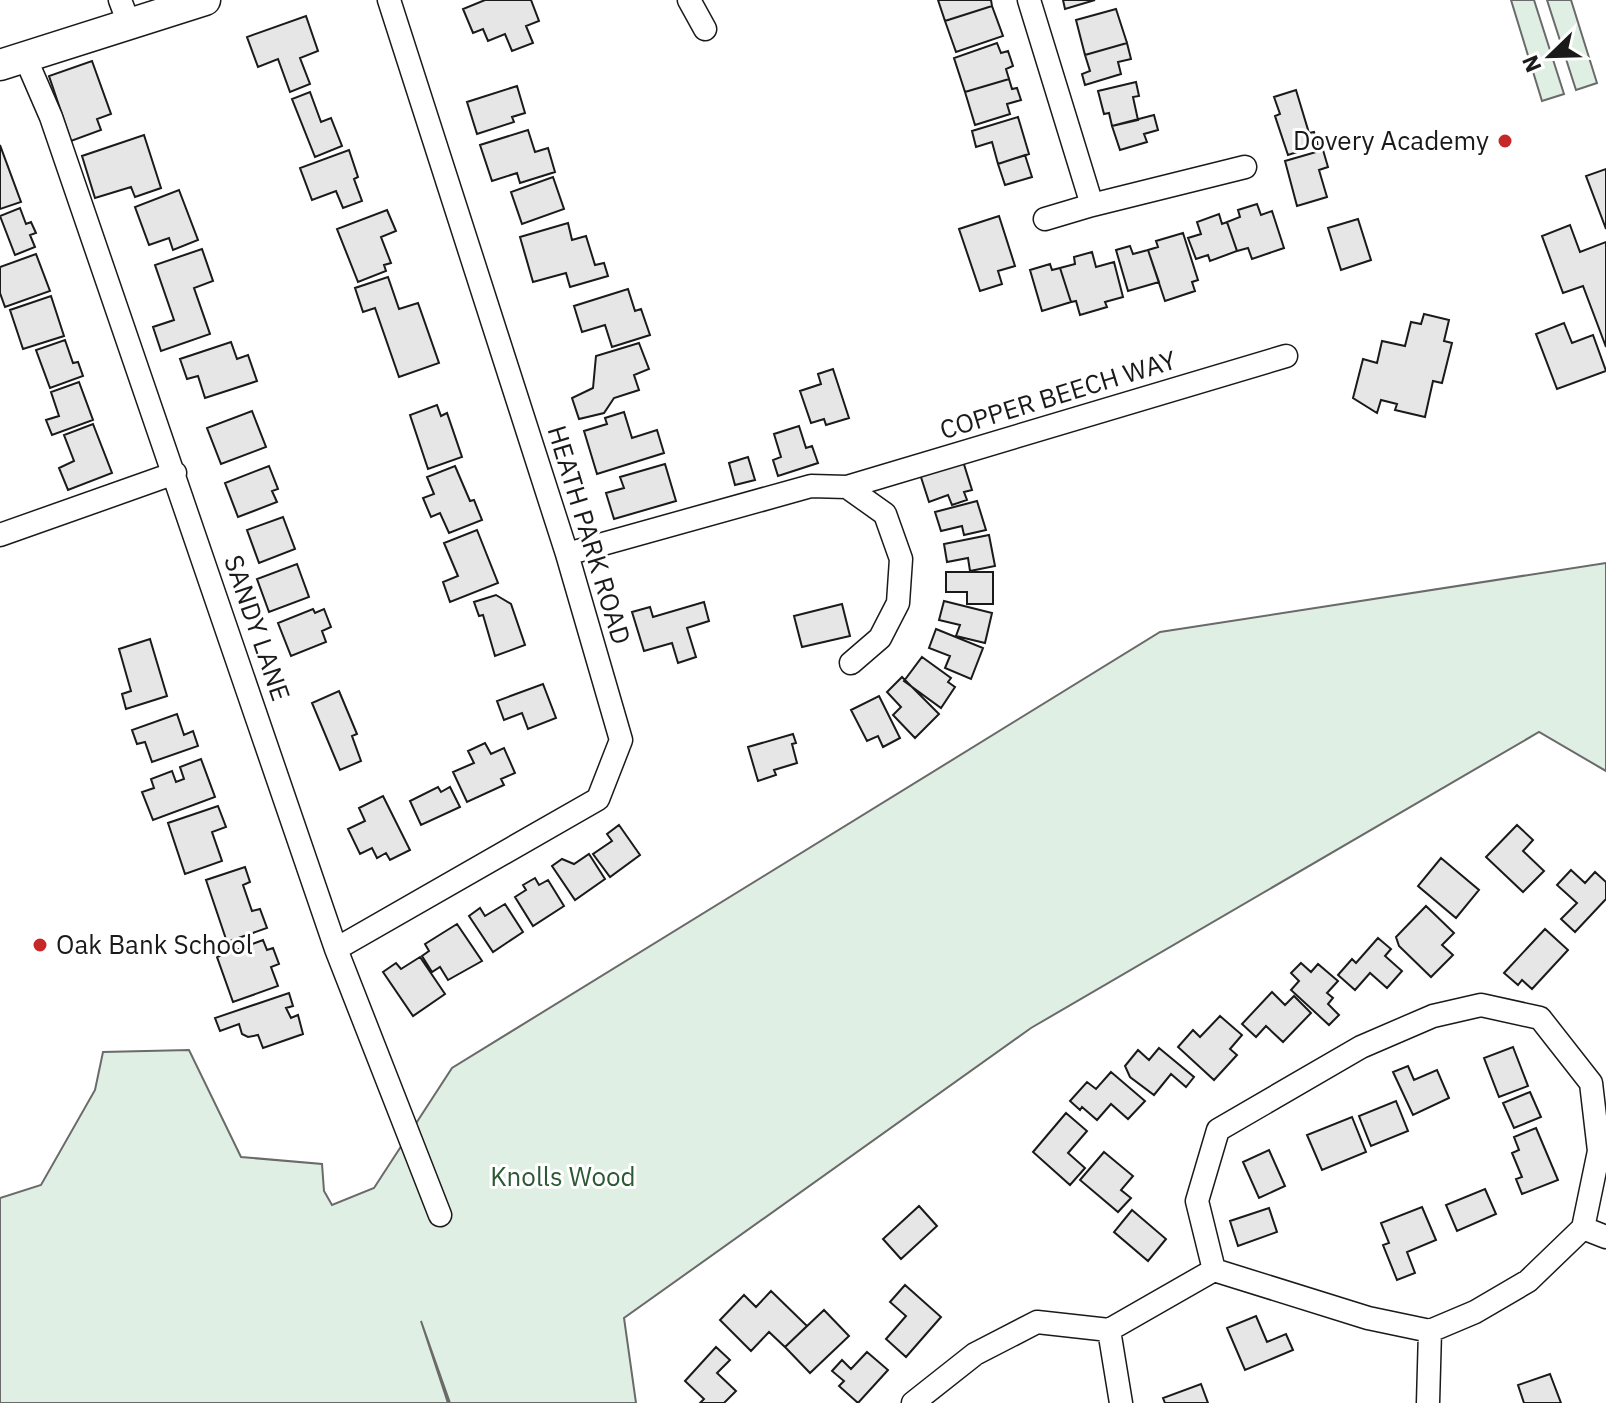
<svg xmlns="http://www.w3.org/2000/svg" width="1606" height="1403" font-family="'IBM Plex Sans',sans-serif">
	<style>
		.green { fill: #e0efe3; stroke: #6a6a6a; stroke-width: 2 }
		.building { fill: #e6e6e6; stroke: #1a1a1a; stroke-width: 2 }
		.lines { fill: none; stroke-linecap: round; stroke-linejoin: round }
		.street-casing { stroke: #1a1a1a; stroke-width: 25 }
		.secondary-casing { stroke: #1a1a1a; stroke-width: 33 }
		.street { stroke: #fff; stroke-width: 22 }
		.secondary { stroke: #fff; stroke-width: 30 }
		.poi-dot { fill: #c62828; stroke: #fff; stroke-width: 3 }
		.labels { text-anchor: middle; stroke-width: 6; stroke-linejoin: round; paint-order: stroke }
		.poi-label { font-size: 26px; fill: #1a1a1a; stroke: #fff; text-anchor: end }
		.street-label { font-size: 26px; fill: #1a1a1a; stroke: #fff }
		.park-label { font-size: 26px; fill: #2b5a34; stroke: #fff }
	</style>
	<rect width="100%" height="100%" fill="#fff"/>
	<path class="green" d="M1511 0H1534L1564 94 1542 101Z
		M1547 0H1571L1597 83 1576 90Z
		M1606 563V771L1539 732 1031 1028 624 1318 636 1403H450L421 1321 448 1403H0V1198L41 1185 95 1090 103 1052 189 1050 241 1157 322 1164 324 1191 332 1205 374 1188 452 1068 1160 632Z"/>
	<path class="building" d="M485 0H531L539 21 526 26 533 43 512 51 505 34 488 41 483 29 473 33 463 9Z
		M938 0H991L992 6 945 21Z
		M1063 0H1095L1065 9Z
		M992 6 1003 36 956 52 945 21Z
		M1116 9 1127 43 1085 55 1076 20Z
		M306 16 318 51 300 58 310 84 290 92 278 59 258 67 247 37Z
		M997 43 1001 53 1008 51 1013 66 1006 69 1009 79 965 92 954 58Z
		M1127 43 1131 59 1118 62 1121 74 1085 85 1082 74 1090 71 1085 55Z
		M92 61 111 114 97 119 101 130 71 141 49 76Z
		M1009 79 1012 89 1017 88 1021 100 1007 104 1010 114 975 125 965 92Z
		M1136 82 1139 96 1133 97 1138 120 1112 126 1109 113 1104 114 1098 91Z
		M517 86 525 113 512 117 514 122 477 134 467 102Z
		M1296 90 1309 133 1314 132 1318 145 1288 155 1275 116 1280 114 1274 97Z
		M310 92 321 122 331 118 342 146 315 157 292 99Z
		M1154 115 1158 130 1144 134 1147 142 1120 150 1112 126Z
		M1018 117 1029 154 998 164 992 142 976 147 972 131Z
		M528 130 535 152 548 148 555 172 520 183 517 173 492 181 480 145Z
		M144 135 161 188 135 197 131 187 95 198 82 156Z
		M0 145 21 202 0 209Z
		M349 150 358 177 354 179 362 201 343 208 336 191 312 200 300 168Z
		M1323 150 1328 167 1319 170 1327 197 1297 206 1285 161Z
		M1025 155 1032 177 1005 185 998 164Z
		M1606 169V229L1586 176Z
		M553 177 564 209 522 224 511 192Z
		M179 190 198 240 173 250 169 238 149 245 135 207Z
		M1257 204 1261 215 1272 211 1284 248 1252 259 1248 248 1237 251 1227 222 1240 217 1238 210Z
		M20 208 26 224 31 222 36 233 30 235 35 247 15 255 0 216Z
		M387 210 396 231 381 237 391 263 384 265 386 271 358 282 337 229Z
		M1219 214 1222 224 1227 222 1237 251 1210 261 1208 255 1196 259 1188 238 1201 234 1197 222Z
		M999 216 1015 266 998 271 1002 284 980 291 959 229Z
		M1358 219 1371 260 1341 270 1328 228Z
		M568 223 572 240 586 236 595 265 604 263 608 276 570 287 566 273 533 282 520 237Z
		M1570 225 1580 252 1606 242V347L1583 286 1563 293 1542 236Z
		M1183 233 1198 280 1192 282 1195 291 1165 301 1148 250 1158 247 1156 241Z
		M1130 246 1133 254 1148 250 1159 282 1128 291 1116 250Z
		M202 249 213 281 194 288 210 334 161 351 153 327 174 320 155 265Z
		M1092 252 1096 267 1114 262 1123 297 1105 302 1107 307 1080 315 1076 301 1071 302 1060 268 1075 264 1074 257Z
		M36 254 50 291 5 307 0 293V267Z
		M1050 264 1052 270 1060 268 1071 302 1042 311 1030 270Z
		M388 277 399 309 418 303 439 363 399 377 375 308 363 312 355 288Z
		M628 289 635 311 641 309 650 335 612 347 605 325 582 332 574 306Z
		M51 296 64 336 23 349 10 310Z
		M1424 314 1449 320 1444 341 1452 343 1442 383 1433 381 1425 417 1395 410 1397 404 1381 400 1377 413 1353 398 1363 359 1377 363 1382 341 1405 346 1411 322 1421 324Z
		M1564 323 1572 343 1593 335 1606 371 1557 389 1536 334Z
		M65 340 73 363 78 362 83 376 50 388 36 350Z
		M231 342 237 359 248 355 257 381 205 398 198 376 187 379 180 359Z
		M639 343 649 369 634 375 639 390 614 398 604 413 579 419 572 398 593 388 596 356Z
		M833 369 849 418 826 425 824 419 811 423 800 391 821 384 818 374Z
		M79 382 93 420 52 435 46 420 59 416 51 392Z
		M437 405 441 416 447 413 462 457 428 469 410 415Z
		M252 411 266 447 221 464 207 428Z
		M624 412 632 438 657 430 664 453 597 474 584 431 607 424 605 418Z
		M93 424 112 473 68 490 59 468 74 461 64 435Z
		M799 426 806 448 812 446 818 463 778 476 773 460 781 457 774 434Z
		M748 457 755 480 735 485 729 463Z
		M962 458 972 490 964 492 967 500 952 505 948 495 929 502 919 471Z
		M665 464 676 501 614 519 606 493 624 488 620 477Z
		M269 466 278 489 272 491 277 502 238 517 225 483Z
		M455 466 470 501 474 500 482 520 449 533 440 513 431 517 423 498 434 494 427 477Z
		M977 501 986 530 964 535 962 526 941 531 935 512Z
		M283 517 295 549 259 563 247 530Z
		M477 530 498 583 450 602 443 582 458 576 444 543Z
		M989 535 995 566 970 571 968 558 947 562 944 544Z
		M297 564 309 597 269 612 257 579Z
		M946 572H993V604H967V592H946Z
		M496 595 511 604 525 645 495 656 483 615 479 616 474 602Z
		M944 601 992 613 985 643 956 636 960 625 939 620Z
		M704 602 709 621 687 628 696 657 678 663 672 643 644 651 632 612 650 607 653 617Z
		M842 604 850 636 802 647 794 616Z
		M313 609 315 613 324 609 331 627 322 631 326 642 291 656 278 623Z
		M936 629 983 648 971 679 945 668 950 656 929 648Z
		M150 639 167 696 126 709 122 694 131 691 119 649Z
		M922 657 951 678 948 682 955 687 941 708 904 681Z
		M902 677 939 714 915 738 893 715 901 707 887 692Z
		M543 684 556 718 528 729 522 713 504 720 497 701Z
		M339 691 357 734 352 736 361 761 340 770 312 703Z
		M879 696 900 738 883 747 878 736 867 741 851 710Z
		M177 714 184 735 193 731 198 746 152 762 145 742 137 744 132 730Z
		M793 734 796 743 792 744 797 763 774 770 776 775 758 781 748 747Z
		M485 743 491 754 504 748 515 773 501 779 504 785 467 802 453 772 474 763 468 751Z
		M201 759 215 797 153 820 142 792 154 788 151 779 172 771 176 782 184 779 180 767Z
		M438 787 441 792 450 787 460 807 421 825 410 801Z
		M383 796 410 850 390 860 386 853 377 858 372 848 360 854 348 829 365 821 359 808Z
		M218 806 226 827 212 832 222 861 185 874 168 823Z
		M619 825 640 855 610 877 593 854 612 841 607 834Z
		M1517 825 1533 840 1523 851 1544 871 1523 892 1486 857Z
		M589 854 605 879 575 900 552 866 562 859 574 864Z
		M1441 858 1479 890 1456 918 1418 886Z
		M245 867 250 882 243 885 252 911 260 909 267 928 227 942 206 880Z
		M1571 870 1585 883 1595 872 1606 882V899L1575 932 1561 919 1577 903 1557 885Z
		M535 878 539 885 548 880 564 906 533 926 515 897 526 890 523 885Z
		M505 904 523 932 493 952 469 916 480 908 485 916Z
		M1426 906 1454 933 1442 945 1453 955 1431 977 1399 946 1396 937Z
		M457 924 482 961 448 980 440 967 432 972 422 956 429 951 425 944Z
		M1545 929 1568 950 1532 989 1522 980 1518 985 1504 973Z
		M1378 938 1391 949 1385 956 1402 971 1387 988 1370 973 1355 990 1338 975 1352 959 1356 963Z
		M263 940 267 950 273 948 279 964 271 967 278 986 233 1002 217 957Z
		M420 957 445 994 413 1016 383 972 396 963 401 969Z
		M1301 963 1311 972 1318 964 1338 981 1327 993 1333 998 1328 1004 1339 1015 1329 1025 1291 990 1299 981 1291 973Z
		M1272 992 1285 1005 1294 996 1311 1013 1283 1042 1266 1026 1256 1037 1242 1024Z
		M289 993 293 1006 286 1008 291 1018 298 1015 303 1034 263 1048 258 1035 248 1037 242 1034 239 1024 220 1031 215 1018Z
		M1220 1016 1242 1035 1230 1049 1237 1055 1214 1080 1178 1047 1193 1030 1200 1037Z
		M1513 1047 1528 1086 1499 1097 1484 1058Z
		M1159 1048 1194 1077 1186 1087 1171 1074 1154 1095 1130 1077 1125 1066 1138 1050 1149 1060Z
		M1408 1066 1414 1080 1437 1070 1449 1098 1413 1115 1393 1072Z
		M1111 1072 1145 1101 1128 1119 1111 1104 1097 1120 1082 1107 1080 1110 1070 1101 1087 1082 1096 1089Z
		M1530 1092 1541 1117 1514 1128 1503 1103Z
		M1396 1101 1408 1131 1371 1146 1359 1116Z
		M1066 1113 1087 1131 1068 1153 1085 1168 1070 1185 1033 1152Z
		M1352 1117 1366 1152 1322 1170 1307 1135Z
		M1536 1128 1558 1180 1522 1194 1516 1179 1522 1177 1512 1153 1519 1150 1514 1137Z
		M1269 1150 1285 1186 1259 1198 1243 1162Z
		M1104 1152 1133 1176 1121 1190 1131 1198 1118 1212 1080 1180Z
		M1485 1189 1496 1214 1457 1231 1446 1205Z
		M919 1206 937 1226 901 1259 883 1239Z
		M1422 1207 1436 1240 1407 1252 1415 1273 1397 1280 1383 1245 1389 1243 1381 1223Z
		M1269 1208 1277 1232 1238 1246 1230 1221Z
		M1132 1210 1166 1239 1148 1261 1114 1232Z
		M905 1285 941 1317 906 1357 886 1339 906 1316 890 1302Z
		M771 1291 807 1326 785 1347 769 1332 751 1351 720 1320 744 1295 756 1307Z
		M824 1310 849 1336 810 1373 785 1347Z
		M1256 1316 1267 1342 1286 1334 1293 1350 1245 1370 1227 1328Z
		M716 1347 730 1360 717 1373 736 1391 724 1403H700L704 1399 685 1381Z
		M867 1352 888 1370 858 1403 839 1386 844 1381 832 1371 842 1360 851 1369Z
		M1550 1374 1561 1403H1524L1518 1385Z
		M1201 1384 1208 1403H1165L1163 1398Z"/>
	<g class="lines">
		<defs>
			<path id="street" d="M120 0 129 24
				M689 0 705 29
				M1029 0 1092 205 1245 167
				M25 57 51 117 336 949 440 1215
				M1045 219 1092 205
				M847 487 1286 356
				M0 535 175 473
				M567 554 811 486 847 487 885 514 901 559 898 603 880 638 851 663
				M336 949 598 799 621 740 567 554 389 0
				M1583 1228 1606 1237
				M913 1403 975 1354 1037 1322 1109 1330
				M1121 1403 1109 1330 1214 1270 1368 1318 1430 1331 1475 1312 1528 1281 1583 1228 1599 1151 1591 1083 1540 1018 1481 1005 1433 1016 1361 1047 1218 1130 1197 1201 1214 1270
				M1428 1403 1430 1331"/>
			<path id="secondary" d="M0 65 205 0"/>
		</defs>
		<use href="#street" class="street-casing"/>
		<use href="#secondary" class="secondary-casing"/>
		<use href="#street" class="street"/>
		<use href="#secondary" class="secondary"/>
	</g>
	<g class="poi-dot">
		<circle cx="1505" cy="141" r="8"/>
		<circle cx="40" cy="945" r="8"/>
	</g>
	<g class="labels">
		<g class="poi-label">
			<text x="1489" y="150">Dovery Academy</text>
			<text x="56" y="954" text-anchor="start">Oak Bank School</text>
		</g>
		<g class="street-label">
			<text transform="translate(1058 395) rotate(-17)" y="9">COPPER BEECH WAY</text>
			<text transform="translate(589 535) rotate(73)" y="9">HEATH PARK ROAD</text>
			<text transform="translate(257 628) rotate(71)" y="9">SANDY LANE</text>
		</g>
		<g class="park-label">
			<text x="563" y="1186">Knolls Wood</text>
		</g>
	</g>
	<g transform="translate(1550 56) rotate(247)" stroke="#ffffff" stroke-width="6" paint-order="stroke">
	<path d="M0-6L14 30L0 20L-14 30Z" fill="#1a1a1a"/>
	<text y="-12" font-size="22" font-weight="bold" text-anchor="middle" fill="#1a1a1a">N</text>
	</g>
</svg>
